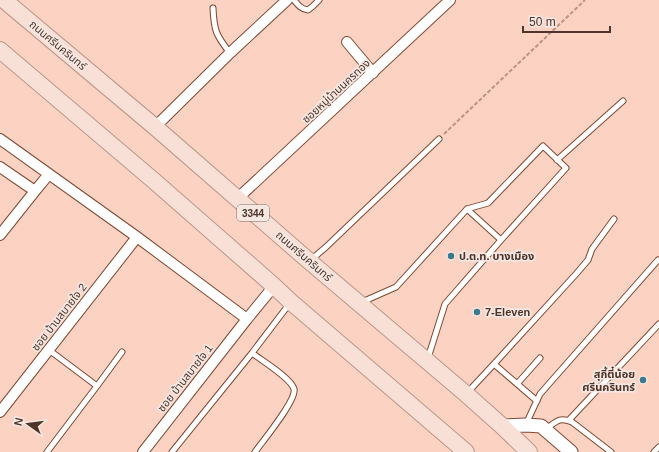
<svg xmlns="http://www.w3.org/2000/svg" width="659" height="452" font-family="Helvetica,'Noto Sans Thai',sans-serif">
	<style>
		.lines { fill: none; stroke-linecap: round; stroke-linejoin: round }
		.service-casing { stroke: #7f4831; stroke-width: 7 }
		.minor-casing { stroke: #7f4831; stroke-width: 12 }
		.tertiary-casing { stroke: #7f4831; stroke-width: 15 }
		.primary-casing { stroke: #bb9688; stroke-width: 18 }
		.path { stroke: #b89587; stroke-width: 2; stroke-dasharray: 4 2; stroke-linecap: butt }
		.service { stroke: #fff; stroke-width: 5 }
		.minor { stroke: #fff; stroke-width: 10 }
		.tertiary { stroke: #fff; stroke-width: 13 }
		.primary { stroke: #f9e0d6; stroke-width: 16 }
		.poi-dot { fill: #3b798e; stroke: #f5e7e2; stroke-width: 1.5 }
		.labels { text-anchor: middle; stroke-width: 3.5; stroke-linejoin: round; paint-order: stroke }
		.shield { fill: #f5e7e2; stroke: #806a60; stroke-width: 1 }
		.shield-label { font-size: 10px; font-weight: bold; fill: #4e3429 }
		.street-label { font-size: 11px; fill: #4e3429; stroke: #f5e7e2 }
		.poi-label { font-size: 11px; font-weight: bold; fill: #4e3429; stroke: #f5e7e2; text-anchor: start }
	</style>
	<rect width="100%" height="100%" fill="#fcd3c3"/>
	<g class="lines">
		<defs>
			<path id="service" d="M294 0C298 5 301 9 308 10L313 6 319 0
				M213 8C214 31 216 35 230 53
				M557 160 623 101
				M467 209 488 203 543 146 566 168 501 240
				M312 259 326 247 439 139
				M362 302 396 287 467 209 501 240 445 304 428 358
				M252 353C261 360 291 378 294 389 297 400 262 442 255 452
				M494 364 537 401
				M517 384 540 358
				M97 386 122 352
				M467 393 494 364 576 274 588 260 592 249 614 219
				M569 420 659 324
				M526 424 540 394 658 260
				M546 429C557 421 559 417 572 422L611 452
				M47 452 97 386 49 350
				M172 452 252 353 290 303
				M654 452 659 447"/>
			<path id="minor" d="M347 42 373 73
				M155 127 230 53 287 0
				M0 139 137 237 247 319 274 286
				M0 167 35 191
				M237 199 450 0
				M0 235 35 191 49 174
				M0 412 137 237
				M143 452 247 319"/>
			<path id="tertiary" d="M502 426 526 425 541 426 571 452"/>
			<path id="primary" d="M4 0 155 127 309 261 466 394 502 426 529 452
				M0 50 153 180 274 286 291 302 466 452"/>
		</defs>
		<use href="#service" class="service-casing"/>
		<use href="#minor" class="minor-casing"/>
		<use href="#tertiary" class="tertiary-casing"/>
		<use href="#primary" class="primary-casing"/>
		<path class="path" d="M444 134 585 0"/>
		<use href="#service" class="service"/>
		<use href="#minor" class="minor"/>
		<use href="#tertiary" class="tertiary"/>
		<use href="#primary" class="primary"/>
	</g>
	<g class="poi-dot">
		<circle cx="451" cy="256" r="4"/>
		<circle cx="477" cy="312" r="4"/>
		<circle cx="643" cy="380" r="4"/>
	</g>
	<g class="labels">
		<rect class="shield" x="237" y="205" width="32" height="16" rx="3"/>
		<g class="shield-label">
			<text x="253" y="217">3344</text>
		</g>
		<g class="street-label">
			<text transform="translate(58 45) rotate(40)" y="4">ถนนศรีนครินทร์</text>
			<text transform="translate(336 91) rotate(-43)" y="4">ซอยหมู่บ้านนครทอง</text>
			<text transform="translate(304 256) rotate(41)" y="4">ถนนศรีนครินทร์</text>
			<text transform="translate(59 317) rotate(-52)" y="4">ซอย บ้านสบายใจ 2</text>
			<text transform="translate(185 378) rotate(-52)" y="4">ซอย บ้านสบายใจ 1</text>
		</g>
		<g class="poi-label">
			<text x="459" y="260">ป.ต.ท. บางเมือง</text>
			<text x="485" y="316">7-Eleven</text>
			<text x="635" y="378" text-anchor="end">สุกี้ตี๋น้อย<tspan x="635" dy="13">ศรีนครินทร์</tspan></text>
		</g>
	</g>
	<g transform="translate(28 424) rotate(284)" stroke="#f5e7e2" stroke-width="3" paint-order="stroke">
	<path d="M0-3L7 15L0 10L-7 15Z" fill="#4e3429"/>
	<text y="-6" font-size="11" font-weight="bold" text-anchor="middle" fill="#4e3429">N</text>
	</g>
	<path d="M523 26v6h87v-6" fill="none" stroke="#4e3429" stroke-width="2"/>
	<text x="529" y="26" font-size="12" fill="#4e3429" stroke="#f5e7e2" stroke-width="3" paint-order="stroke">50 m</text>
</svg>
